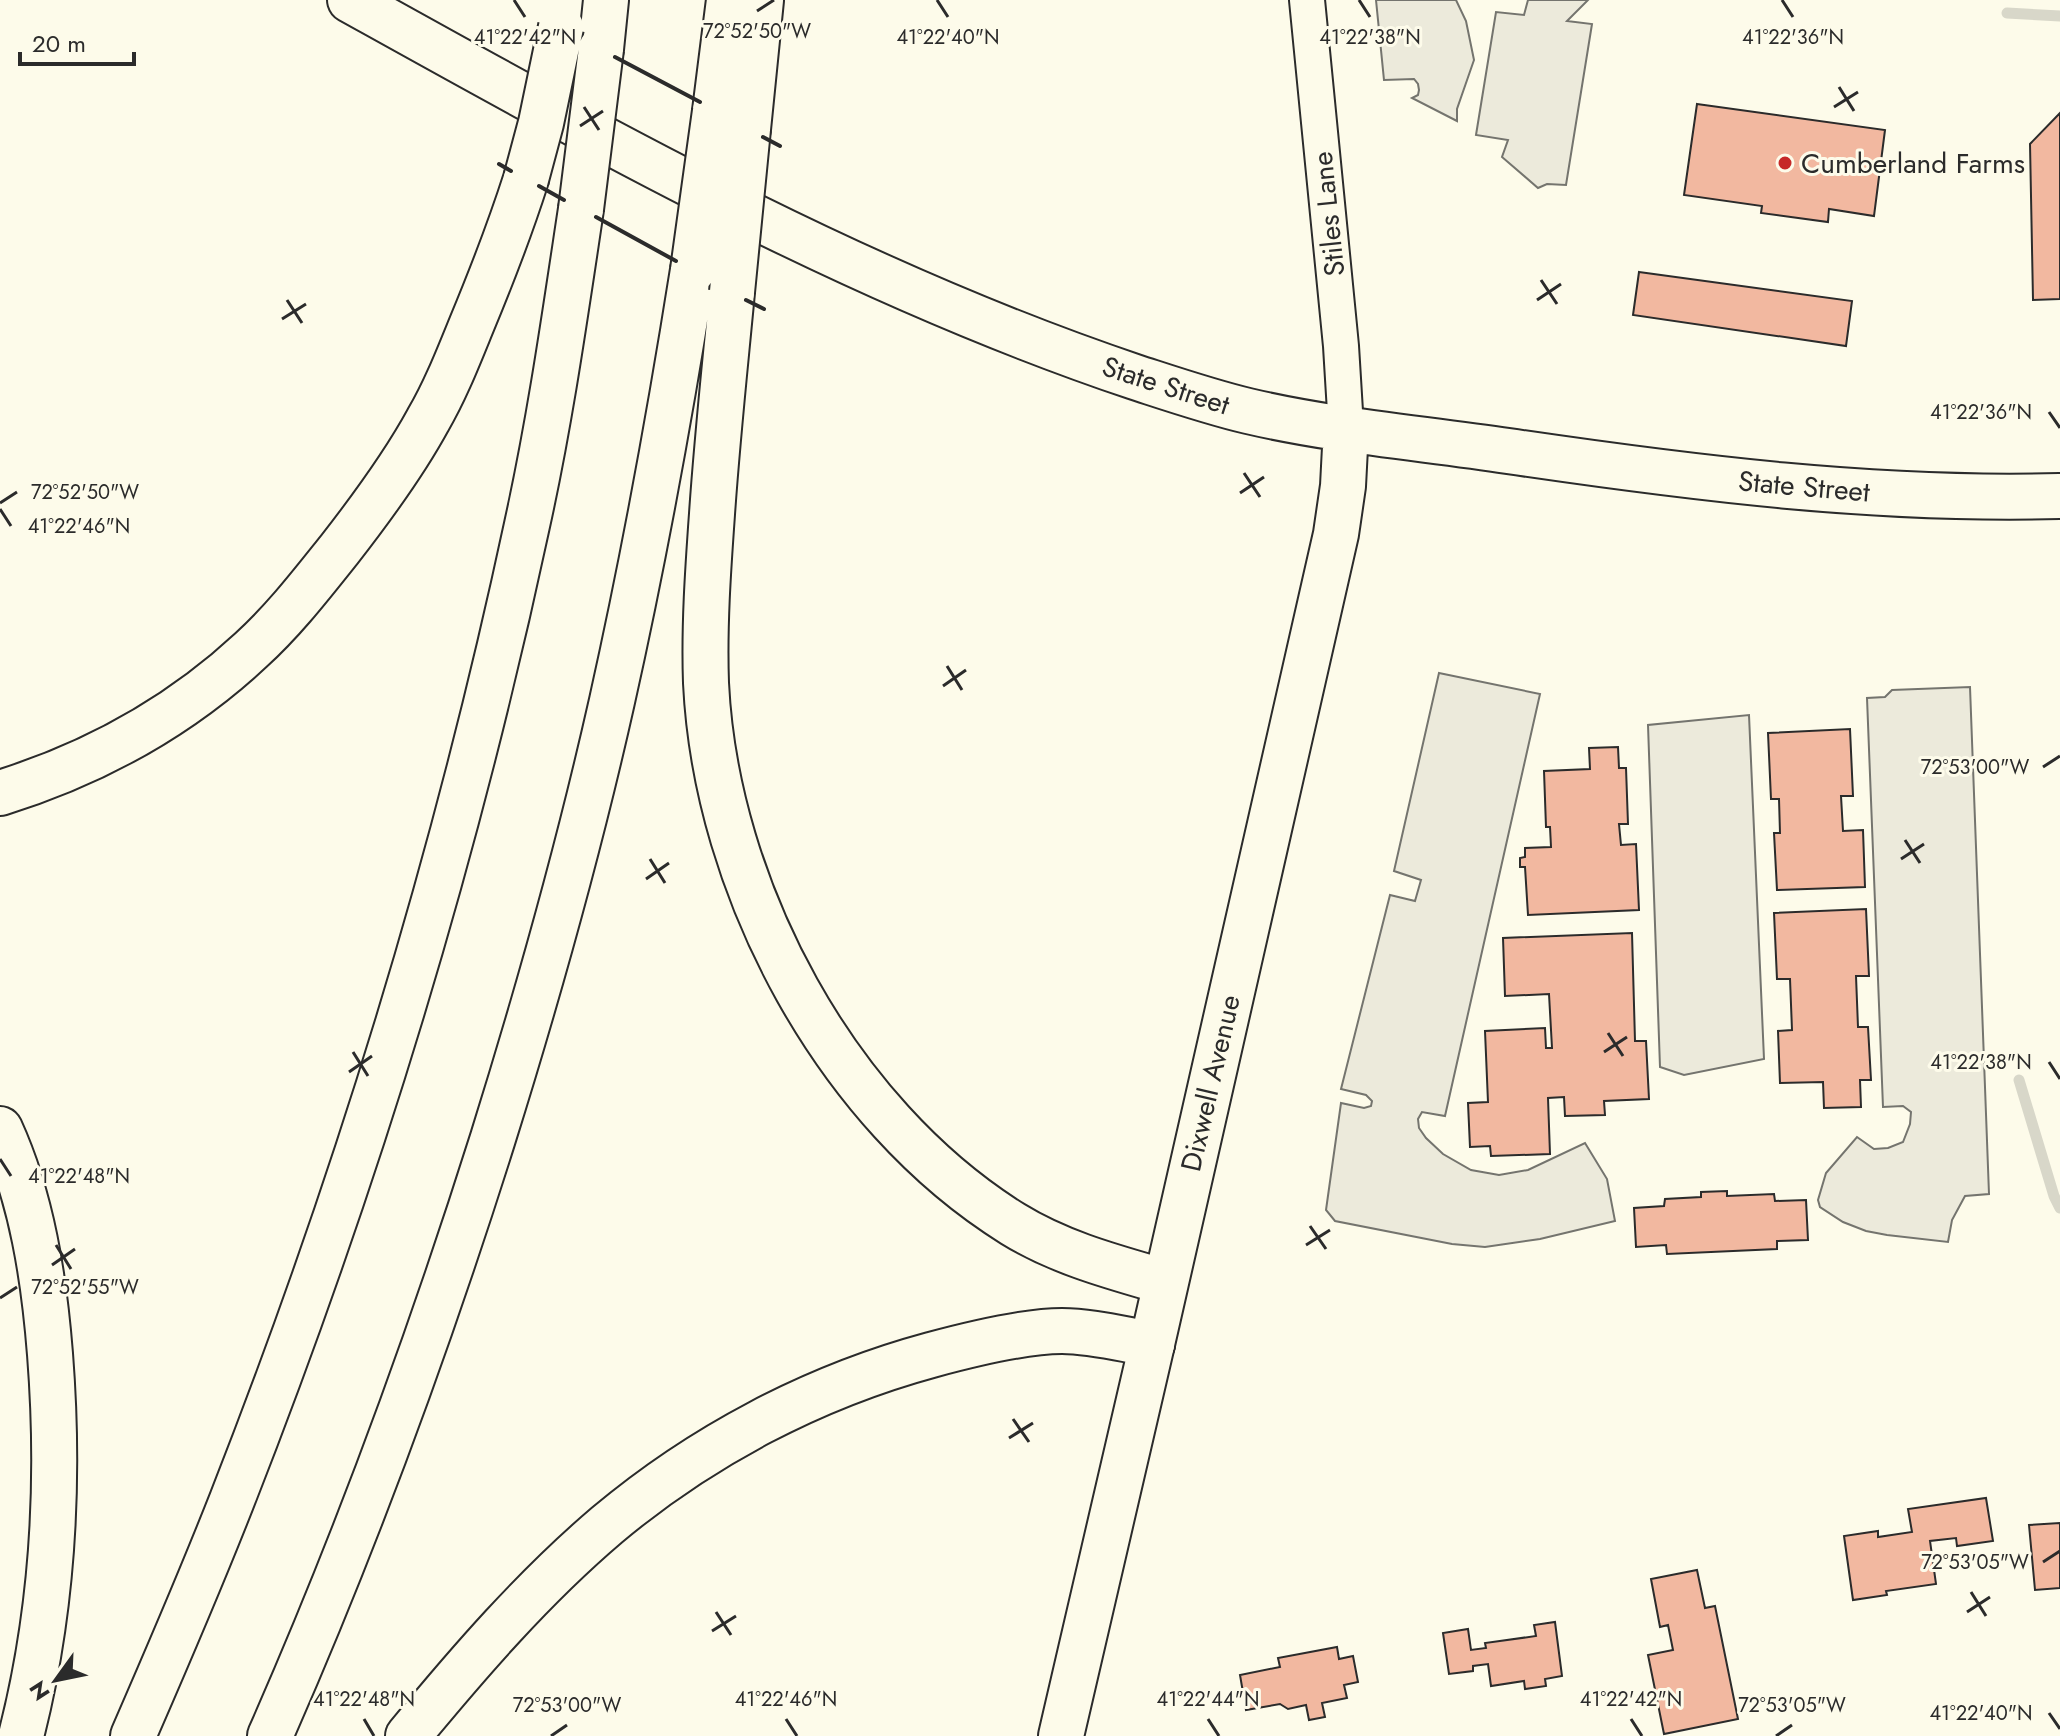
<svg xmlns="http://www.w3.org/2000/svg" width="2060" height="1736" font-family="Jost,sans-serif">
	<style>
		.parking { fill: #eceadb; stroke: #74746e; stroke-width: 2 }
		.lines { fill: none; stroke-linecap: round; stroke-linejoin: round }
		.stream { stroke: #d8d7c9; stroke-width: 11 }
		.building { fill: #f2b8a0; stroke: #2b2b2b; stroke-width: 2 }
		.minor-casing { stroke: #2b2b2b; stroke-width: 38 }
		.secondary-casing { stroke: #2b2b2b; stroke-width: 48 }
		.primary-casing { stroke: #2b2b2b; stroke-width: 48 }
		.motorway-casing { stroke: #2b2b2b; stroke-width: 48 }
		.minor { stroke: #fdfbea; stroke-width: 34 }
		.secondary { stroke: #fdfbea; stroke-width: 44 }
		.primary { stroke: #fdfbea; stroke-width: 44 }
		.motorway { stroke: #fdfbea; stroke-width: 44 }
		.motorway-bridge-casing { stroke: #2b2b2b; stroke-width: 48; stroke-linecap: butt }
		.motorway-bridge { stroke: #fdfbea; stroke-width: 44 }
		.wall { stroke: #2b2b2b; stroke-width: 4 }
		.ticks { fill: none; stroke: #2b2b2b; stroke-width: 3 }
		.poi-dot { fill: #c62828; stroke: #fdfbea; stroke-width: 3 }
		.labels { text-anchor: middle; stroke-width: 6; stroke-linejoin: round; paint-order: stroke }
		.poi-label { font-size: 28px; fill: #2b2b2b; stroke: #fdfbea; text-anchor: start }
		.street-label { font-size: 28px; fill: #2b2b2b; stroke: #fdfbea }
		.ticks-label { font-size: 20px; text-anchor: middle; fill: #2b2b2b; stroke: #fdfbea; stroke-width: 6; stroke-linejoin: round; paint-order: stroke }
	</style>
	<rect width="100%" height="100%" fill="#fdfbea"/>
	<path class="parking" d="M1376 0H1456L1466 21 1474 60 1457 109V121L1412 98 1418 95 1419 90 1418 84 1414 79 1384 80Z
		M1528 0H1588L1567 21 1592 24 1566 185 1547 184 1538 188 1502 157 1508 140 1476 135 1496 12 1524 15Z
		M1439 673 1540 694 1445 1116 1422 1112 1418 1119 1419 1128 1426 1138 1443 1154 1471 1170 1499 1175 1528 1170 1585 1143 1607 1179 1615 1221 1540 1239 1485 1247 1452 1244 1335 1221 1326 1210 1341 1103 1364 1108 1371 1106 1372 1101 1366 1095 1341 1089 1390 895 1415 901 1421 880 1394 871Z
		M1970 687 1989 1194 1965 1196 1952 1220 1948 1242 1887 1235 1866 1231 1843 1222 1820 1207 1818 1200 1826 1173 1857 1137 1874 1149 1888 1148 1903 1142 1910 1124 1911 1112 1903 1106 1883 1107 1867 698 1885 697 1892 690Z
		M1749 715 1764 1059 1684 1075 1660 1067 1648 725Z"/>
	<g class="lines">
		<path class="stream" d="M2007 13 2060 16
			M2019 1080 2054 1196 2060 1208"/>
	</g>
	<path class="building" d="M1697 104 1885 130 1874 216 1829 209 1828 222 1761 213 1762 206 1684 195Z
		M2060 113V299L2033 300 2030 144Z
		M1639 272 1852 301 1846 346 1633 315Z
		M1850 729 1853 796H1841L1843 831 1863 830 1865 887 1777 890 1774 833H1780L1779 799H1771L1768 733Z
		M1618 747 1619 768H1626L1628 824H1619L1621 845 1636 844 1639 910 1528 915 1525 867H1520V858L1525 857V848L1551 847 1550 827H1546L1544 771 1590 769 1589 748Z
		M1866 909 1869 976H1856L1858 1027H1868L1871 1080H1860L1861 1107 1824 1108 1823 1082 1780 1083 1778 1031 1792 1030 1790 979H1777L1774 913Z
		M1632 933 1635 1041H1646L1649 1099 1604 1101 1605 1115 1565 1116 1564 1097 1548 1098 1550 1154 1491 1156 1490 1146 1470 1147 1468 1103 1488 1102 1485 1031 1545 1028 1546 1048H1552L1549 994 1505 996 1503 938Z
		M1727 1191V1196L1774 1194 1775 1201 1806 1200 1808 1240 1777 1241V1249L1667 1254 1666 1245 1636 1247 1634 1208 1664 1206 1665 1199 1701 1197V1192Z
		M1986 1498 1993 1541 1957 1546 1956 1538 1930 1541 1936 1584 1886 1591 1887 1595 1853 1600 1844 1536 1878 1531V1537L1912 1532 1908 1509Z
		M2060 1523V1588L2035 1590 2029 1525Z
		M1697 1570 1705 1608 1715 1606 1738 1719 1664 1734 1648 1655 1673 1650 1668 1625 1660 1627 1651 1579Z
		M1555 1622 1562 1676 1545 1679 1546 1686 1525 1689 1524 1681 1491 1686 1488 1664 1473 1666V1671L1449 1674 1443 1633 1468 1629 1471 1650 1486 1648 1485 1643 1536 1636 1534 1625Z
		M1337 1647 1339 1659 1353 1656 1358 1682 1344 1685 1347 1698 1322 1703 1325 1717 1309 1720 1306 1705 1288 1709 1280 1704 1246 1710 1240 1675 1280 1667 1278 1658Z"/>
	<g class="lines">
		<defs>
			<path id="minor" d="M1307 0 1341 346 1346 428"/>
			<path id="secondary" d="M1061 1736 1152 1344"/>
			<path id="primary" d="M350 0C604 141 858 284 1135 377 1172 389 1210 402 1248 411 1333 431 1422 438 1508 451 1691 478 1875 501 2060 496
				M1152 1344 1336 534 1343 486 1346 428"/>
			<path id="motorway" d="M601 49 606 0
				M715 111 729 0
				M748 129 761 0
				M732 292C725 366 717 440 712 514 708 570 704 627 706 683 716 889 836 1114 1013 1224 1060 1253 1113 1267 1165 1282
				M0 793C93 764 179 717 251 650 284 620 311 585 339 550 371 509 403 466 428 420 445 391 458 358 471 326 491 278 510 229 526 179
				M0 1129C32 1199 44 1278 50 1354 60 1482 53 1611 21 1736
				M133 1736C167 1658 201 1579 232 1500 356 1184 456 857 527 525 550 421 565 315 581 209
				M270 1736C356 1541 429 1341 493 1138 538 994 579 848 612 701 644 558 670 415 693 270
				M408 1736C469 1662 533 1588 607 1525 701 1446 813 1387 931 1355 968 1345 1025 1331 1062 1331 1091 1331 1122 1339 1152 1344"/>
		</defs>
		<use href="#minor" class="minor-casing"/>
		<use href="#secondary" class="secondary-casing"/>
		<use href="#primary" class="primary-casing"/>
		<use href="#motorway" class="motorway-casing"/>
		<use href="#minor" class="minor"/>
		<use href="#secondary" class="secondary"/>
		<use href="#primary" class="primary"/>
		<use href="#motorway" class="motorway"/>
		<defs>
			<path id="motorway-bridge" d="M526 179 541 123 561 27
				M581 209 601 49
				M693 270 715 111
				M732 292 748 129"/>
		</defs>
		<use href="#motorway-bridge" class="motorway-bridge-casing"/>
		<use href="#motorway-bridge" class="motorway-bridge"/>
		<path class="wall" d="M615 57 700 102
			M763 137 780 146
			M499 164 511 171
			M539 186 564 200
			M596 217 676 261
			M746 300 764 309"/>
	</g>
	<path class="ticks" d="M514 0 525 17M937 0 948 17M1359 0 1370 17M1782 0 1793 17M757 11 774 0M1839 87 1854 111M584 107 599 130M1834 107 1858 92M580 126 603 111M1541 280 1557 304M287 300 302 323M1537 300 1561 284M282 319 306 304M2049 412 2060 428M1244 473 1260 497M1240 493 1264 477M0 503 17 492M0 509 11 526M947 666 962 690M943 686 966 670M2043 767 2060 756M1905 840 1920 863M650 859 665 883M1901 859 1924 844M646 879 669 863M1608 1033 1623 1056M353 1052 368 1076M1604 1052 1627 1037M2049 1062 2060 1079M349 1072 372 1056M0 1159 11 1176M1310 1226 1326 1249M56 1245 71 1269M1306 1245 1330 1230M52 1265 75 1249M0 1298 17 1287M1013 1419 1029 1442M1009 1438 1033 1423M2043 1562 2060 1551M1971 1592 1986 1616M716 1612 731 1635M1967 1612 1990 1597M712 1631 736 1616M2049 1713 2060 1729M364 1719 374 1736M786 1719 797 1736M1208 1719 1219 1736M1631 1719 1642 1736M551 1736 567 1725M1776 1736 1792 1725"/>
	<circle class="poi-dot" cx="1785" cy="163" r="8"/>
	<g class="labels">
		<g class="poi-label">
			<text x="1801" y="173">Cumberland Farms</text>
		</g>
		<g class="street-label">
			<text transform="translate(1328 214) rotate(-96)" y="10">Stiles Lane</text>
			<text transform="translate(1166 385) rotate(18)" y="10">State Street</text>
			<text transform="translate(1804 486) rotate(5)" y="10">State Street</text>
			<text transform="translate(1210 1083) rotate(-77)" y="10">Dixwell Avenue</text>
		</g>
	</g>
	<g class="ticks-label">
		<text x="757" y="38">72°52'50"W</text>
		<text x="525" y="44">41°22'42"N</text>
		<text x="948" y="44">41°22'40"N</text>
		<text x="1793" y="44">41°22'36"N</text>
		<text x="1370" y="44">41°22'38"N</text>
		<text x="1981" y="419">41°22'36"N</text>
		<text x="85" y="499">72°52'50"W</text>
		<text x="79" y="533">41°22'46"N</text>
		<text x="1975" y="774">72°53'00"W</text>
		<text x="1981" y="1069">41°22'38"N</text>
		<text x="79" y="1183">41°22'48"N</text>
		<text x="85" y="1294">72°52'55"W</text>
		<text x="1975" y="1569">72°53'05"W</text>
		<text x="364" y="1706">41°22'48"N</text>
		<text x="786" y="1706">41°22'46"N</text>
		<text x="1208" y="1706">41°22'44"N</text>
		<text x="1631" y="1706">41°22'42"N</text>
		<text x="567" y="1712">72°53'00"W</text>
		<text x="1792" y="1712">72°53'05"W</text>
		<text x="1981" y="1720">41°22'40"N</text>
	</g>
	<g transform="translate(56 1680) rotate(237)" stroke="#fdfbea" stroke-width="6" paint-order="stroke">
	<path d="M0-6L14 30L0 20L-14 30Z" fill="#2b2b2b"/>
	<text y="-12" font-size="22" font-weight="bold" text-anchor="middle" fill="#2b2b2b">N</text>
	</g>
	<path d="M20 52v12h114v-12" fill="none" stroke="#2b2b2b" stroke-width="4"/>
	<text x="32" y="52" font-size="24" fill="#2b2b2b" stroke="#fdfbea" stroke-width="6" paint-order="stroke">20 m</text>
</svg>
